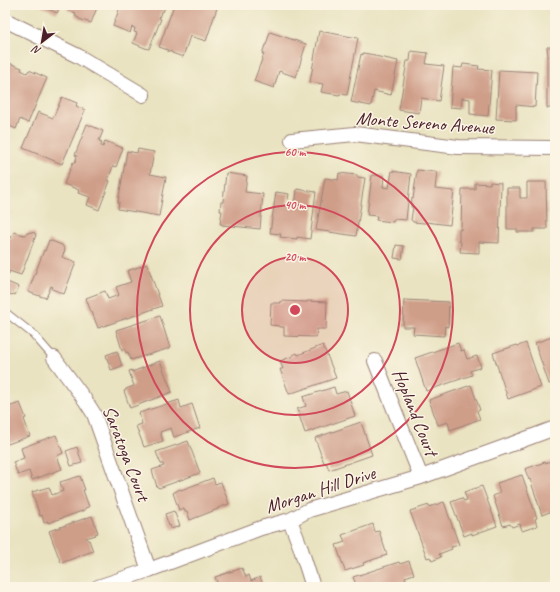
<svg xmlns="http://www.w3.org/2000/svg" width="560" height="592" font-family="Caveat,sans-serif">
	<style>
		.building { fill: #cf9e89 }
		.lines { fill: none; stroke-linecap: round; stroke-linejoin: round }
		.service-casing { stroke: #9a8176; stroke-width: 9 }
		.minor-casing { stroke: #9a8176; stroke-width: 16 }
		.service { stroke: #fff; stroke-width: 7 }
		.minor { stroke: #fff; stroke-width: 14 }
		.ring { fill: none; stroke: #d1495b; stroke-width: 2 }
		.labels { text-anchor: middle; stroke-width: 3; stroke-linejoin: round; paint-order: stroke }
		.street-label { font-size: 19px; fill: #4a1f2b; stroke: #fcf5e5 }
		.centre { fill: #d1495b; stroke: #fcf5e5; stroke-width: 2 }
		.ring-label { font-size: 12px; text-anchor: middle; font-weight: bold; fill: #d1495b; stroke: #fcf5e5; stroke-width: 3; stroke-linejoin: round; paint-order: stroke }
	</style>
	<rect width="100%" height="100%" fill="#fcf5e5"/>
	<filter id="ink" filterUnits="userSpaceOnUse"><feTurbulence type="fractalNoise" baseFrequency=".025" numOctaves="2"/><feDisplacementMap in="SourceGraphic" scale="8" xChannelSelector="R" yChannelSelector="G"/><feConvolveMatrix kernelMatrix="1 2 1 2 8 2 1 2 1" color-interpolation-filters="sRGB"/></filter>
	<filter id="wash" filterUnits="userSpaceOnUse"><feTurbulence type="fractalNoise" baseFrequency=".012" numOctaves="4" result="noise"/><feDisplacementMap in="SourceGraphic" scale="16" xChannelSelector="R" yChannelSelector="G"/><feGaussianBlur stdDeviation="0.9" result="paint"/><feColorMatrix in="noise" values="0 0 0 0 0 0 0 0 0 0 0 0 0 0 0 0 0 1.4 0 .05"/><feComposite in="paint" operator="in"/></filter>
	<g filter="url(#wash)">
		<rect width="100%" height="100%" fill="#e9e3c1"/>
		<g id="blocks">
			<path class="building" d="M41 5H61L57 13 41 6Z
				M69 5H98L91 23 79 19V18L75 16 76 13 67 10Z
				M106 5H115L114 8Z
				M124 5H166L163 12H161L159 18 161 19 149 49 145 48 133 43 137 33 134 32 135 28 132 27 130 33 113 26 120 7 123 8Z
				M174 5H218L206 41 190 36 183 57 172 53V52L167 51 168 50 159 47Z
				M319 31 358 38 347 95 340 94 339 95 321 92 323 84 310 82Z
				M270 32 306 44 296 77 279 71 274 88 254 81 264 54H262L265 45H266Z
				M547 47H555V108H547V56H548Z
				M411 51 428 53 426 64 444 66 439 101 421 98 419 113 399 110 407 61H410Z
				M363 53 375 55V56L398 61 391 95 374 91 371 106 351 102 361 54 363 55Z
				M9 63 22 68 21 70 27 73 29 70 47 78 28 123 20 119 16 129 5 124V92L8 93 10 87 5 85V73Z
				M463 64 479 66 478 69 492 70 488 116 470 114V99L462 98 461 108 450 107 453 67 462 68Z
				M499 70 537 72 535 107 516 105V120L496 119Z
				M62 97 77 103 76 106 85 110 62 164 23 148 38 112 53 118Z
				M87 124 103 131 99 141 102 142 101 146 103 147 105 141 123 148 116 167 113 166 108 180 110 181 99 210 87 205 90 197 78 193 79 190 64 184 73 162 75 163 77 156 75 155Z
				M138 149 154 152 150 174 166 177 159 216 118 209 119 202H118L127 151 137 153Z
				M417 170 437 172 435 189 454 191 450 225 426 222V223H424L413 222 411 220 413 207H411L412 198 413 199Z
				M392 171 411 174 406 220 394 219 393 222 376 220 377 216 367 215 372 175 384 176 383 187 389 188Z
				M226 173 247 176 245 192 263 194 260 229 222 225V224H220L222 211H220L221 202H223Z
				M339 173 357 175V177L365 178 356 236 316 230 325 178 338 180Z
				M490 182 501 183 499 243 479 242V253L460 252 461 242 459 241V229L461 230 462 189H475V183L490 184Z
				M527 182H546L547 229H534V232H517V229H507V188H520V198H527Z
				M297 189 316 192 310 239 297 237V239L280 237 281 234 270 233 276 192 289 194 287 204 294 205 295 199H296Z
				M14 232 24 235 30 232 35 233 36 235 21 275 9 271V274L7 273 5 279V236L11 238Z
				M49 240 62 245 65 250 62 257 76 262 64 294 52 289 53 287 51 286 46 298 28 292 44 250 45 251Z
				M396 245 404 246 402 259 394 258Z
				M147 264 162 306 98 328 92 312H91L86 298 105 291 108 299 119 295 116 287 131 282 127 271Z
				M5 281 19 287 15 295 13 294 12 295 5 292Z
				M404 300 449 302 448 327 445 326 444 336 413 334 414 327H403Z
				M281 301 307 302V301L327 302 326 329H317L316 337 284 336V327H280V326L270 325 271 303H281Z
				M160 316 170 348 131 360 128 352 126 353 125 349 122 350 116 330Z
				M555 336V382L549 384 535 343Z
				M458 343 461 351 464 350 467 359 477 356 481 367 470 371 472 375 426 391 415 358Z
				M526 343 541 387 508 399 493 353 517 345 518 346Z
				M323 345 336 378 289 394 280 369H283L280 361 293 356V355L297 353 298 355Z
				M117 351 122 366 111 370 106 355Z
				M160 361 172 392 130 408 124 391 126 390V389L134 386 129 371 132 370V372Z
				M471 385 480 410 477 411 480 419 450 430 448 422 438 425 429 400Z
				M334 387 336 394 347 391 355 416 305 433 297 409 306 406 303 397Z
				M179 400 181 408 192 404 200 428 174 437 171 428 160 432 163 441 144 447 136 426 142 424 139 413Z
				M20 403 26 418 24 419 30 436 5 445V408Z
				M361 422 372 455 329 470 326 462 324 463 315 438Z
				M56 435 63 453 57 456 62 469 32 480 29 471 18 475 13 462 24 458 21 448Z
				M188 441 200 473 159 488 158 487H157L152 470 164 466 163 464H161L156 452Z
				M77 447 82 463 71 466 66 451Z
				M555 460V510L542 515 530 479 529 480 525 469 545 462V463Z
				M522 475 537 518 535 519 537 526 522 531 520 524 512 527 510 524 503 526 493 496 500 493 497 483Z
				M80 476 85 490H83L89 507 85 508V510L48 523V521L44 523 42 515 40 516 32 492 49 487 52 495 63 491 60 482Z
				M213 478 215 484 221 482 229 504 218 508V509L190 520 187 511 185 512 184 508 179 510 173 493 180 489 181 490Z
				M482 486 497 526 472 535V533L464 536 451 502 462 498 464 501 467 500 464 492Z
				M444 502 459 545 451 547 452 549 439 554 441 557 432 561 430 557 427 558 410 511 429 505V507Z
				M174 511 180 526 171 529 170 525 169 526 165 514Z
				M92 516 98 533 95 534 96 535 86 538 87 540H89L93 551 61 563 49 531Z
				M373 524 375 532 379 531 387 555 363 563 364 565 345 571 336 545 345 542 342 535Z
				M409 561 414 574 405 577 408 586 406 587H357L353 577 399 562 400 564Z
				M242 568 246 577 249 575 251 581 260 577 264 587H219L215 577Z"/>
		</g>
	</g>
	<g filter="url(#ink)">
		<use href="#blocks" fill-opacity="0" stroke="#9a8176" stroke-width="1"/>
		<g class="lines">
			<defs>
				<path id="service" d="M5 312 33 334 54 358"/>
				<path id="minor" d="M5 20 78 56 143 95
					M292 140 355 134 458 147 555 148
					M54 358 85 400 94 414 149 570
					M375 361 421 477
					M290 520 300 546 313 587
					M98 587 149 570 261 528 290 520 309 510 421 477 504 447 555 428"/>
			</defs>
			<use href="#service" class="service-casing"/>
			<use href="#minor" class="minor-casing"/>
			<use href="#service" class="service"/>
			<use href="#minor" class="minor"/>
		</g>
	</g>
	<circle cx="295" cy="310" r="53" fill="#d1495b" fill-opacity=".12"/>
	<g class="ring">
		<circle cx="295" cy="310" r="53"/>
		<circle cx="295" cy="310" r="105"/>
		<circle cx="295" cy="310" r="158"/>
	</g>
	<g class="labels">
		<g class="street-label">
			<text transform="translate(425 122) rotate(4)" y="7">Monte Sereno Avenue</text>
			<text transform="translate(416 412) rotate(68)" y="7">Hopland Court</text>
			<text transform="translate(127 453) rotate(69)" y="7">Saratoga Court</text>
			<text transform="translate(320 489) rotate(-18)" y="7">Morgan Hill Drive</text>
		</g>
	</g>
	<circle cx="295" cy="310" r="6" class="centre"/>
	<g class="ring-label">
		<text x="295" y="156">60 m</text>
		<text x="295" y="209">40 m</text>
		<text x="295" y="261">20 m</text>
	</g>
	<rect width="560" height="592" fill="none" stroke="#fcf5e5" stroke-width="20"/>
	<g transform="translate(42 42) rotate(211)" stroke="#fcf5e5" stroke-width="3" paint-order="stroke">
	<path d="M0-3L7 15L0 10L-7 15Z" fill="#4a1f2b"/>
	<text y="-6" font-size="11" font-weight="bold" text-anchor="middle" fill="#4a1f2b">N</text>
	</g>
</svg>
